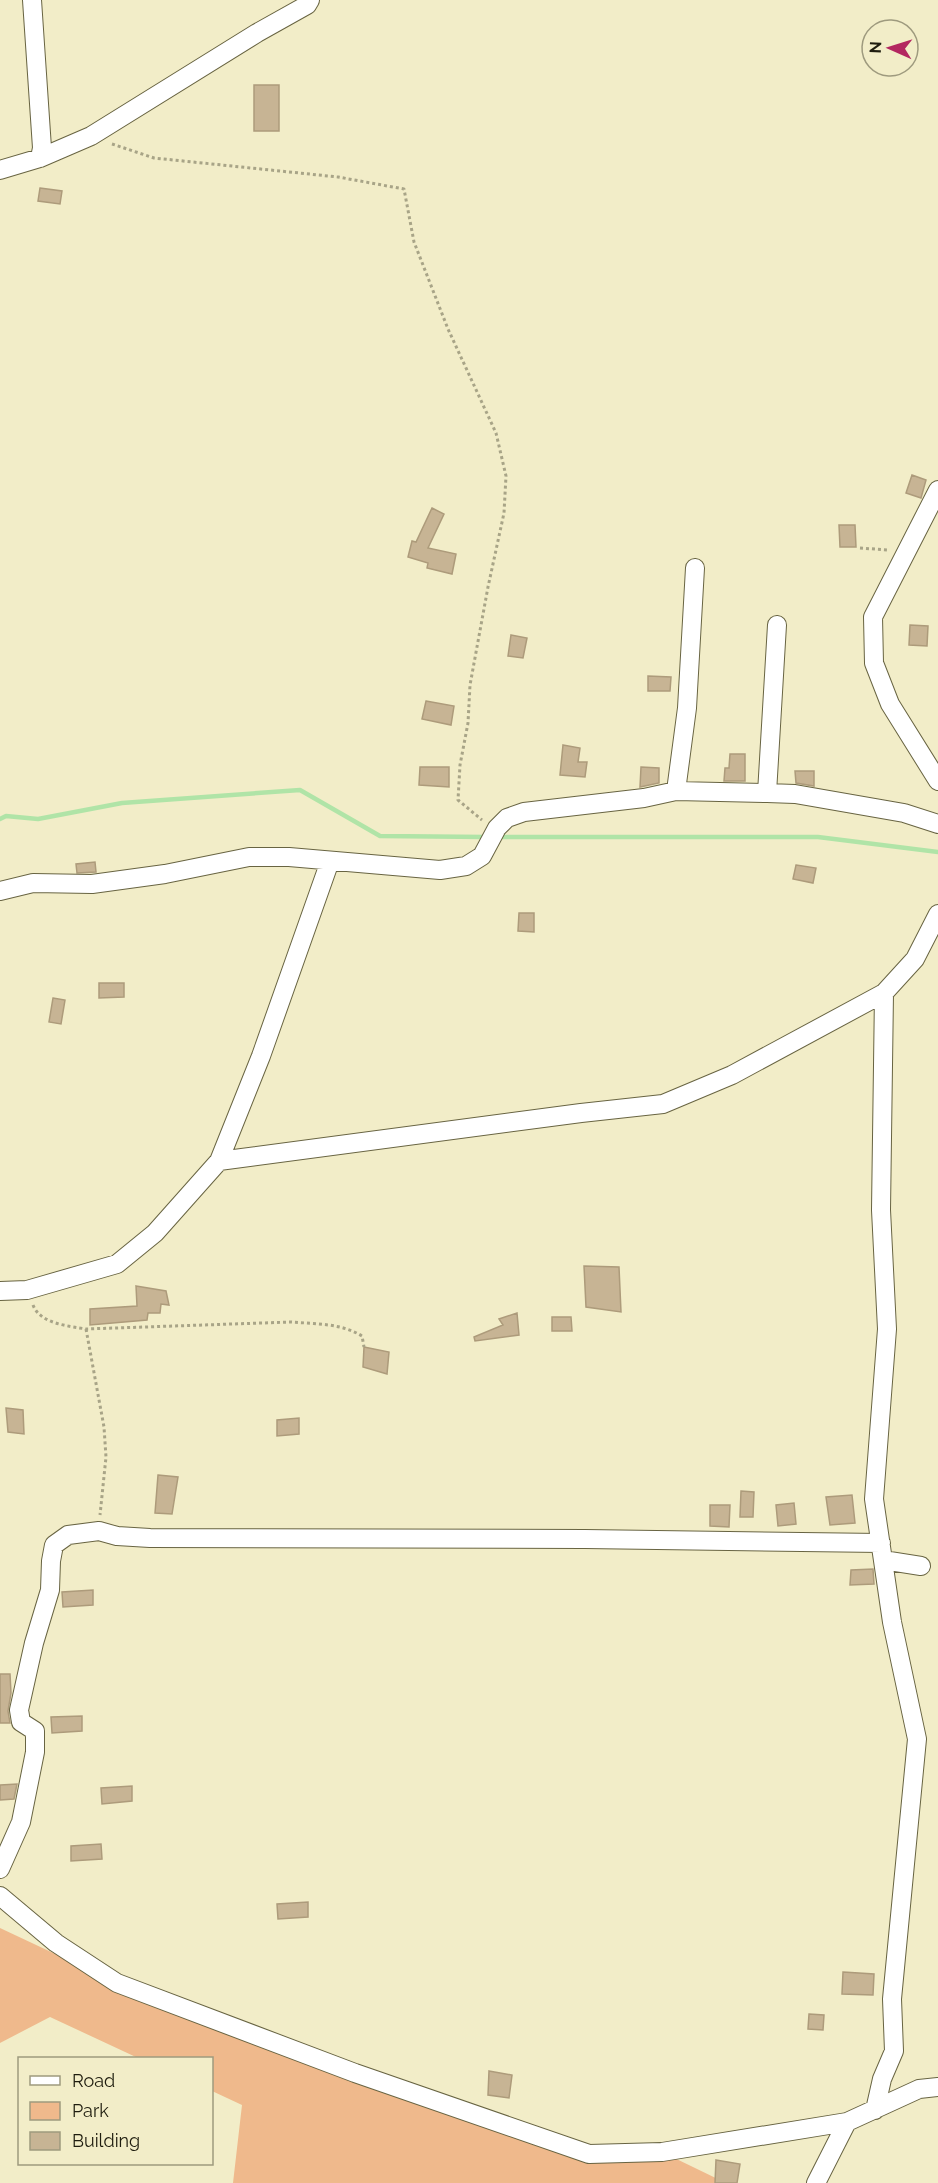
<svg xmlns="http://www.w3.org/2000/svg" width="938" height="2183" font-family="Raleway,sans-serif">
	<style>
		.green { fill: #efb98c }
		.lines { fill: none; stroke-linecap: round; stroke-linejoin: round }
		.stream { stroke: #b0e4a7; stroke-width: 4.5 }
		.building { fill: #c7b494; stroke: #ad9b7b; stroke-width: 1.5 }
		.street-casing { stroke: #686442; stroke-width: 20 }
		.path { stroke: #a8a487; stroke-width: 3; stroke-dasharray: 3 3; stroke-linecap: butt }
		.street { stroke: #fff; stroke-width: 18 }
	</style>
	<rect width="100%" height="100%" fill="#f2edc8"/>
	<path class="green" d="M0 1928 117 1983 589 2154 662 2152 726 2183H233L242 2105 212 2091V2058H138L50 2017 0 2043Z"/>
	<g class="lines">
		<path class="stream" d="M0 819 6 816 38 819 122 803 300 790 380 836 486 837
			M497 837H818L938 852"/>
	</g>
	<path class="building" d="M254 85H279V131H254Z
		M40 188 62 191 60 204 38 201Z
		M912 475 926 480 921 498 906 493Z
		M432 508 444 514 428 548 456 554 452 574 427 568 428 563 408 557 412 541 416 542Z
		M839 525H855L856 547H840Z
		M910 625 928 626 927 646 909 645Z
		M511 635 527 638 523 658 508 656Z
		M648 676 671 677 670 691H648Z
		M426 701 454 706 451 725 422 719Z
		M563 745 580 748 578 762H587L585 777 560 775Z
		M730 754H745V781H724L725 768H729Z
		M420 767H449V787L419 785Z
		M641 767 659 768V783L640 787Z
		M795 771H814V786L796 783Z
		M95 862 96 872 77 873 76 864Z
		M796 865 816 868 813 883 793 879Z
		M519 913H534V932L518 931Z
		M99 983H124V997L99 998Z
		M53 998 65 1000 61 1024 49 1022Z
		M584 1266 619 1267 621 1312 586 1307Z
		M136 1286 166 1291 169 1305 161 1304 160 1313H148L147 1320 90 1325V1309L137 1306Z
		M517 1313 519 1335 475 1341 474 1337 503 1325 499 1319Z
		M552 1317H571L572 1331H552Z
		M364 1347 389 1352 387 1374 363 1367Z
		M6 1408 23 1410 24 1434 8 1432Z
		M299 1418V1434L277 1436V1420Z
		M158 1475 178 1477 172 1514 155 1513Z
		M741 1491 754 1492 753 1517H740Z
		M852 1495 855 1523 830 1525 826 1497Z
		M794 1503 796 1524 778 1526 776 1505Z
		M710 1505H730L729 1527 710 1526Z
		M873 1569 874 1584 850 1585 851 1570Z
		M93 1590V1605L63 1607 62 1592Z
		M0 1674H10L11 1693 8 1711 10 1723H0Z
		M82 1716V1731L52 1733 51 1717Z
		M17 1784 14 1799 0 1800V1785Z
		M132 1786V1801L102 1804 101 1788Z
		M101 1844 102 1859 71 1861V1846Z
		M308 1902V1917L278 1919 277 1904Z
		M843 1972 874 1974 873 1995 842 1994Z
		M809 2014 824 2015 823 2030 808 2029Z
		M489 2071 512 2075 509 2098 488 2095Z
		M716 2160 740 2164 737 2183H715Z"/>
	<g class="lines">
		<defs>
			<path id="street" d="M32 0 42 148 40 158
				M0 170 40 158 91 136 257 33 307 5 310 0
				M938 490 873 617 874 663 890 704 938 781
				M676 791 687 708 695 568
				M767 793 777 625
				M0 891 33 883 92 884 165 874 249 857H289L440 870 466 866 482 856 497 828 507 818 524 812 644 798 676 791 767 793 795 794 904 813 938 824
				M219 1161 581 1113 663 1104 732 1075 884 993 915 959 938 914
				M0 1291 27 1290 117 1264 155 1233 219 1161 261 1056 330 861
				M883 1560 921 1566
				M0 1869 21 1822 35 1752V1731L21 1722 19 1710 34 1643 50 1590 51 1561 54 1545 68 1535 99 1531 117 1536 150 1538 585 1539 881 1543
				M0 1896 56 1943 117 1983 355 2073 589 2154 662 2152 847 2122 919 2089 938 2087
				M875 2110 882 2079 894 2051 892 1999 917 1739 892 1622 874 1499 887 1329 881 1210 884 993
				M816 2183 847 2122"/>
		</defs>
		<use href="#street" class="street-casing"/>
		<path class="path" d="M112 144 154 158 338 177 404 189 414 242 448 329 496 433 506 476 504 513 488 587 470 685 468 723 460 765 458 800 482 820
			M860 548 888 550
			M33 1305C40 1324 69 1326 86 1329L291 1322C315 1324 341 1323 362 1336L364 1347
			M86 1329 104 1427 106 1457 100 1515"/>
		<use href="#street" class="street"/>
	</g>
	<rect x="18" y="2057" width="195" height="108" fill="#f2edc8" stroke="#9e9a7e" stroke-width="1.5"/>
	<rect x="30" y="2076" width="30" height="9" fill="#ffffff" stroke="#9e9a7e" stroke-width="1.5"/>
	<text x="72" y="2087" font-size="18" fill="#1f1d0f">Road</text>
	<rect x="30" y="2102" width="30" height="18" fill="#efb98c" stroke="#9e9a7e" stroke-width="1.5"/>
	<text x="72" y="2117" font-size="18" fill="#1f1d0f">Park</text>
	<rect x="30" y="2132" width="30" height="18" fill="#c7b494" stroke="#9e9a7e" stroke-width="1.5"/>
	<text x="72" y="2147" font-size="18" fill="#1f1d0f">Building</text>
	<g transform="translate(890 48) rotate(273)"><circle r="28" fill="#f2edc8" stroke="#9e9a7e" stroke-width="1.5"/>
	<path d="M0-4.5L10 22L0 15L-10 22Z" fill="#b32760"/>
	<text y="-9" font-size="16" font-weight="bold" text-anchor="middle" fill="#1f1d0f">N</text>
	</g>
</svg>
